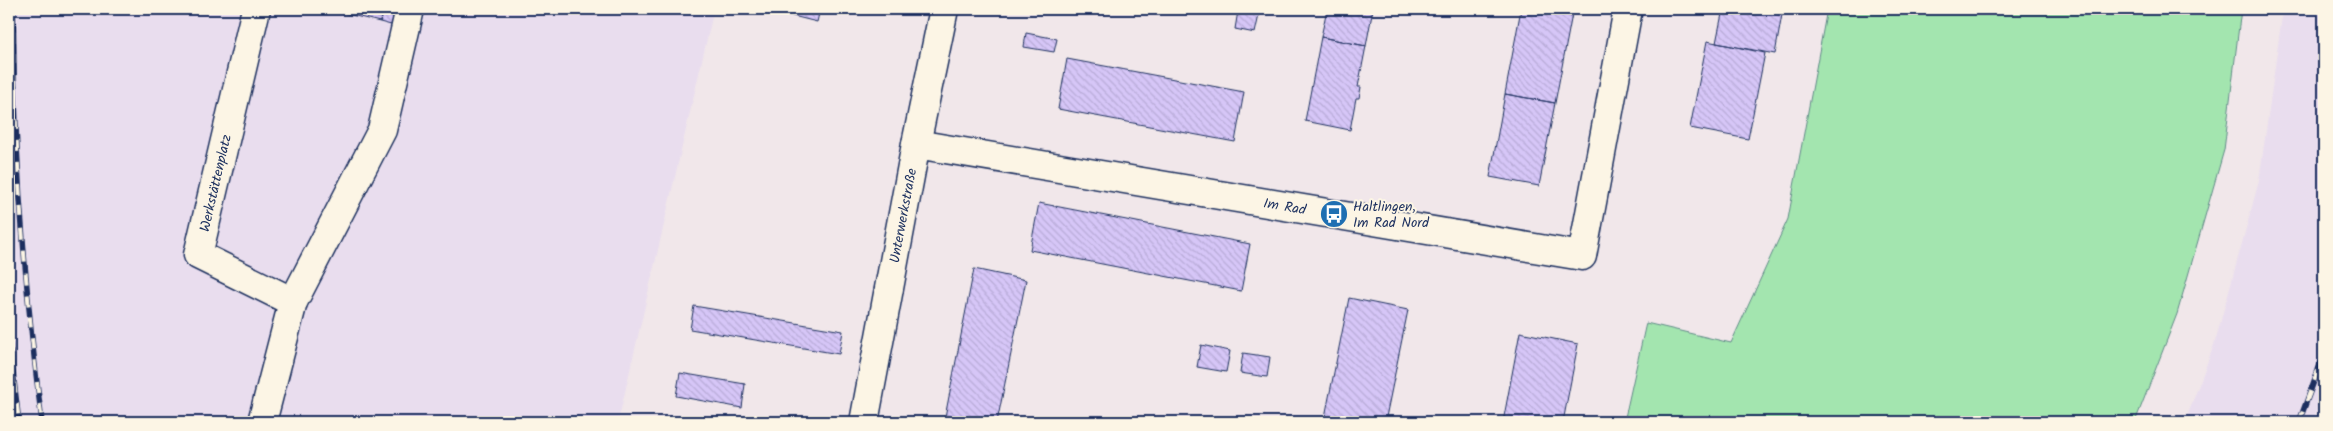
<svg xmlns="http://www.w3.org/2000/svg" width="2333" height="431" font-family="Kalam,sans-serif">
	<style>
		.built { fill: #e9ddee }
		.garden { fill: #a3e5af; stroke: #5f8a86 }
		.building { fill: url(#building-back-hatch); stroke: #1b2f5e }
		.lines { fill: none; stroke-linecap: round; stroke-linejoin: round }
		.minor-casing { stroke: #1b2f5e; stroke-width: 31 }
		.minor { stroke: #fcf5e5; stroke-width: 28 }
		.rail-casing { stroke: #1b2f5e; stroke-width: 5.5 }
		.rail { stroke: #fcf5e5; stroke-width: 4; stroke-dasharray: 11; stroke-linecap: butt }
		.labels { text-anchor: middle; stroke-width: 4; stroke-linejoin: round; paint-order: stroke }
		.street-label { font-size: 14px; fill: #1b2f5e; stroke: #fcf5e5 }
		.poi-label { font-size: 14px; fill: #1b2f5e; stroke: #fcf5e5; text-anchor: start }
	</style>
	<defs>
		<pattern id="building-back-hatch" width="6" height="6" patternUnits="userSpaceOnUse" patternTransform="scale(1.25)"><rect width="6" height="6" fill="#d6c6f7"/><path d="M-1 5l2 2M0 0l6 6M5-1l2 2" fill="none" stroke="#b7aad6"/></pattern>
	</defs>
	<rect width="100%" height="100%" fill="#f1e7ea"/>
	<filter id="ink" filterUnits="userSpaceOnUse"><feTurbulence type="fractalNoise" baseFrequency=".02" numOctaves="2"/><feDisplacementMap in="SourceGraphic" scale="10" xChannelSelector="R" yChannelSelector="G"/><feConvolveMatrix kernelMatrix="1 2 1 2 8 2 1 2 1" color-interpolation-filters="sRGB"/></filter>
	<g filter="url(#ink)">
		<path class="built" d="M9 9H714L618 422H9Z
			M2283 9H2324V389L2313 422H2185L2215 342 2259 181Z"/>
		<path class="garden" d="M1827 9H2241L2224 150 2177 314 2135 422H1624L1646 323 1731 343 1788 219Z"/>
		<path class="building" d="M344 9H383L380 22 343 13Z
			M383 9H396L391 25 380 22Z
			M765 9H820L817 22Z
			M1327 9H1373L1366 46 1321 37Z
			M1521 9H1573L1555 103 1505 94Z
			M1723 9H1783L1775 54 1716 43Z
			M1238 11 1259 15 1255 33 1235 29Z
			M1026 33 1057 39 1054 52 1024 47Z
			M1321 37 1366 46 1358 87H1361L1359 98H1356L1350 130 1305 121Z
			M1707 41 1765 53 1748 139 1690 128Z
			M1067 59 1244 92 1235 142 1058 109Z
			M1505 94 1555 103 1539 186 1490 177Z
			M1039 203 1250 244 1241 291 1030 250Z
			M974 269 1026 280 997 422H944Z
			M1349 298 1408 310 1385 422H1324Z
			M694 306 843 331 839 354 690 329Z
			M1520 332 1578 344 1563 422H1503Z
			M1201 345 1230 351 1226 372 1197 367Z
			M1243 353 1270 357 1267 377 1240 373Z
			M680 373 745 384 742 408 676 396Z"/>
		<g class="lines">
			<defs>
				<g id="minor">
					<path d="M256 9 198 255 293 302"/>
					<path id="s1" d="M916 144 1582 256 1628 9"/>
					<path d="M262 422 293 302 382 130 410 9"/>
					<path id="s2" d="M864 422 916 144 944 9"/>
				</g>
			</defs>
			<use href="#minor" class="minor-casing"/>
			<use href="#minor" class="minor"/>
			<defs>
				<path id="rail" d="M13 9C14 147 24 285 42 422
					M9 338 19 422
					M2299 422 2324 354"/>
			</defs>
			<use href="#rail" class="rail-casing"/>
			<use href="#rail" class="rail"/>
		</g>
	</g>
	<defs>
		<symbol id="bus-disc" viewBox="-11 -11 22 22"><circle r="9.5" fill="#1f6fb2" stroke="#fcf5e5"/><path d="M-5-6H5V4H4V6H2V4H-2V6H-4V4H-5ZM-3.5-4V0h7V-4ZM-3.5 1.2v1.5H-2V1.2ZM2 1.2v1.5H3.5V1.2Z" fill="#fff"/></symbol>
	</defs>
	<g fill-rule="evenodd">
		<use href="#bus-disc" x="1318" y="198" width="32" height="32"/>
	</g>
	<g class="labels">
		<g class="street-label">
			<text transform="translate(215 183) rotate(-77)" y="5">Werkstättenplatz</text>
			<text dy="5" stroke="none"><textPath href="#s1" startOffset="374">Im Rad</textPath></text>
			<text dy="5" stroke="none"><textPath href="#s2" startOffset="210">Unterwerkstraße</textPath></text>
		</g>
		<g class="poi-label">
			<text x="1353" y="211">Haltlingen,<tspan x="1353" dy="16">Im Rad Nord</tspan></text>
		</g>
	</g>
	<rect width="2333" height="431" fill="none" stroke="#fcf5e5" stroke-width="30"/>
	<rect x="15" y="15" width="2303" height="401" fill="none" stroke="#1b2f5e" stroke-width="2" filter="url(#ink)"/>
</svg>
